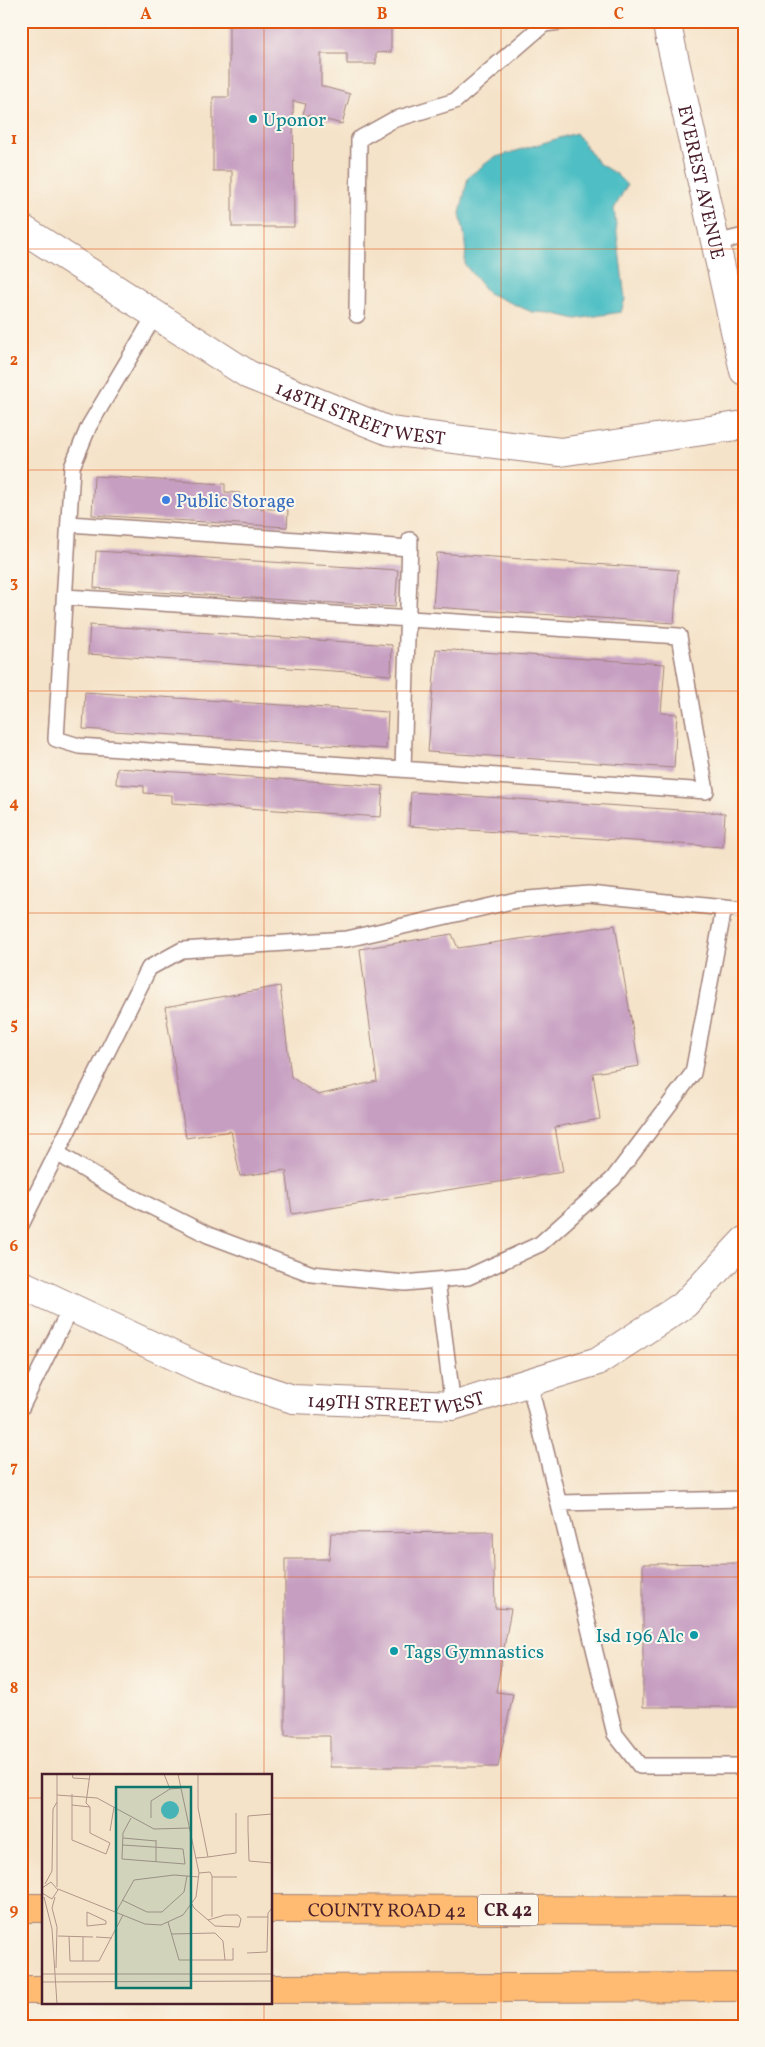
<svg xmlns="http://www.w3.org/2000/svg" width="765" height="2047" font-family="Vollkorn,serif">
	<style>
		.water { fill: #50bfc5; stroke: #4d6f78 }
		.building { fill: #c69ec1 }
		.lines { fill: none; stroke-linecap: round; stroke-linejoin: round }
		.service-casing { stroke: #a0817a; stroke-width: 18 }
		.minor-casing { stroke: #a0817a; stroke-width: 30 }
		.tertiary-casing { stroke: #a0817a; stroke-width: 30 }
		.trunk-casing { stroke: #a0817a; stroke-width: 30 }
		.service { stroke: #fff; stroke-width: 15 }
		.minor { stroke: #fff; stroke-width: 28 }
		.tertiary { stroke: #fff; stroke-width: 28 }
		.trunk { stroke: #febb71; stroke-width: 28 }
		.grid { fill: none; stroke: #e0560e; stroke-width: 1; stroke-opacity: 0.55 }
		.culture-dot { fill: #0f9aa8; stroke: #fbf7ec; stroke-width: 2 }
		.shop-dot { fill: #3f7fe0; stroke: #fbf7ec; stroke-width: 2 }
		.labels { text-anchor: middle; stroke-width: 4; stroke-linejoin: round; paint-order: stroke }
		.shield { fill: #fbf7ec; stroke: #7f6065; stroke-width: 1 }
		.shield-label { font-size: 18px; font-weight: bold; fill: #4a1f2b }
		.culture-label { font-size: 19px; fill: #0d838f; stroke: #fbf7ec; text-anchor: start }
		.street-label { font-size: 19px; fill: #4a1f2b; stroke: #fbf7ec }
		.shop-label { font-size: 19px; fill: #366cbe; stroke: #fbf7ec; text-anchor: start }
		.inset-road { fill: none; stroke: #b1958a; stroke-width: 1 }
		.view { fill: #0f766e; fill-opacity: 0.15; stroke: #0f766e; stroke-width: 2.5 }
		.inset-edge { fill: none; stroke: #4a1f2b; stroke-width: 2.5 }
		.neatline { fill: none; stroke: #e0560e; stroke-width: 2 }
		.grid-label { font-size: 16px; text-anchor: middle; font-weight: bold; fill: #e0560e }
	</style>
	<rect width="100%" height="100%" fill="#fbf7ec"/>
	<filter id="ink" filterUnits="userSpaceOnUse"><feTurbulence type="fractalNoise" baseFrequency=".02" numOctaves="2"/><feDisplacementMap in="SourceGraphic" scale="10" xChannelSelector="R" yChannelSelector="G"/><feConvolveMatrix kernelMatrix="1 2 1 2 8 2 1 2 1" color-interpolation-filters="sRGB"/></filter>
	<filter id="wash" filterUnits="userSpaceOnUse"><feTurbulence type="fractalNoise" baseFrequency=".0096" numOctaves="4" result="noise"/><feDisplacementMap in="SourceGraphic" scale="20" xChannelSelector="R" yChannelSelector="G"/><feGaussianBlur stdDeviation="1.12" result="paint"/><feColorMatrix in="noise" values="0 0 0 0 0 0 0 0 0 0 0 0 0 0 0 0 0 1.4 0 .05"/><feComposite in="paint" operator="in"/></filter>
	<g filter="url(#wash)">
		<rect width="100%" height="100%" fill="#f5e3c9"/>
		<path class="water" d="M576 133 598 163 616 174 627 185 614 209 625 299 621 312 576 319 551 313 532 312 488 293 465 265 466 242 460 214 468 177 493 158Z"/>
		<g id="blocks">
			<path class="building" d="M229 21H391V52L376 53V64H347V54H321V86L350 94 342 124 303 114 306 104 293 101 294 227H232V171H213V97H229Z
				M94 476 225 484V492L240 493 239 507 288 510 287 527 92 515Z
				M96 551 398 570 395 607 94 588Z
				M437 553 678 570 674 623 433 607Z
				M90 625 392 645 391 675 88 654Z
				M436 649 665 664 661 713 677 714 674 768 428 752Z
				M85 692 388 712 386 749 83 729Z
				M117 768 383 786 381 817 172 803V795L144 793V786L116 784Z
				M411 792 725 813 723 847 409 826Z
				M615 925 639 1066 593 1073 600 1119 555 1127 563 1172 292 1214 286 1170 240 1176 231 1131 186 1138 165 1007 280 986 291 1077 318 1095 377 1081 360 949 452 934 458 948Z
				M493 1532 495 1608 511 1609 496 1692 513 1694 498 1767H330V1736H285V1559H329L331 1533Z
				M744 1563V1707H643V1564Z"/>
		</g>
	</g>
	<g filter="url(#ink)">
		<use href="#blocks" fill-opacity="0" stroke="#a0817a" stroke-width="1"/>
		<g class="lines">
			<defs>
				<path id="service" d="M542 21 544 24 568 21
					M715 243 744 236
					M357 315 359 139 393 120 455 101 544 24
					M69 524 410 548
					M65 597 679 636 706 791 79 746 56 739 72 467 89 426 155 315
					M403 769 410 540
					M57 1153 118 1190 208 1235 312 1274 405 1283 468 1277 540 1244 613 1179 693 1073 724 908
					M21 1225 149 968 182 950 347 939 516 900 589 894 744 910
					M437 1280 453 1406
					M529 1382 615 1734 640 1766H744
					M21 1408 71 1307
					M559 1503 744 1499"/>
				<g id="minor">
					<path id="s1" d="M21 228 249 375 389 431 560 452 744 425"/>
				</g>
				<g id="tertiary">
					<path id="s2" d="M666 21 744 371"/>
					<path id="s3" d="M21 1284 202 1369 293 1399 453 1406 598 1361 685 1304 744 1241"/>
				</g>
				<g id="trunk">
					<path d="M21 1908H44"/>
					<path id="s4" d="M271 1909 744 1911"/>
					<path d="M271 1989 744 1987"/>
					<path d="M21 1990H44"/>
				</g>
			</defs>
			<use href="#service" class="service-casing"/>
			<use href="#minor" class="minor-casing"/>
			<use href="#tertiary" class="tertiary-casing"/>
			<use href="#trunk" class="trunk-casing"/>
			<use href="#service" class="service"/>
			<use href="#minor" class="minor"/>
			<use href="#tertiary" class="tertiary"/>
			<use href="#trunk" class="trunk"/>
		</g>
	</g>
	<path class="grid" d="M264 21V1776M501 21V2026M21 249H744M21 470H744M21 691H744M21 913H744M21 1134H744M21 1355H744M21 1577H744M21 1798H44M271 1798H744M264 2003V2026"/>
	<g class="culture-dot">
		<circle cx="253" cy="119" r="5"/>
		<circle cx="694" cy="1635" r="5"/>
		<circle cx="394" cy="1651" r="5"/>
	</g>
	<circle class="shop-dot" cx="166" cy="500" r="5"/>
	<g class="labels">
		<rect class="shield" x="478" y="1894.5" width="60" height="31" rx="4"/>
		<g class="shield-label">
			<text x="508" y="1916">CR 42</text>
		</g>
		<g class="culture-label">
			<text x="263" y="126">Uponor</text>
			<text x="684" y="1642" text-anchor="end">Isd 196 Alc</text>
			<text x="404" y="1658">Tags Gymnastics</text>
		</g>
		<g class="street-label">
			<text dy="7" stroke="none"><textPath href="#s2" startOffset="165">EVEREST AVENUE</textPath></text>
			<text dy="7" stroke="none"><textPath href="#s1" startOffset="390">148TH STREET WEST</textPath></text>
			<text dy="7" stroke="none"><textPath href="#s3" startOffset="399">149TH STREET WEST</textPath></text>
			<text dy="7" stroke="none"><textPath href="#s4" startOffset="116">COUNTY ROAD 42</textPath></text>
		</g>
		<g class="shop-label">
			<text x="176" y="507">Public Storage</text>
		</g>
	</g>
	<g transform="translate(42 1774)">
		<rect width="230" height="230" fill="#f5e3c9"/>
		<path d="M119 36a9 9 0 1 1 18 0a9 9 0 1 1-18 0Z" fill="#50bfc5"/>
		<path class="inset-road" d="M15 0V113M30 0 31 4 48 5M122 0 128 15 139 14M30 20V66L64 80 68 69 48 59V33L44 29 48 0M15 21 55 24 112 55 148 54M30 31 48 33M230 40 206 42V56L207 87 230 89M109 44V27L128 15M68 57 72 33M81 64 114 67M81 71 141 75 143 90 80 85 81 59 89 44M166 83 194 79V39M154 84 166 83 156 34V0M114 88V66M157 99 168 98 170 102V143M170 103H195M3 110 10 97 11 35 15 28M0 114 9 108 16 116 10 125 0 119M16 115 103 150 119 151 141 141 154 123 157 99 136 0M2 123 10 155 15 230M13 123 10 134 15 153 14 194M80 126 105 138H120L142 118 145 102M150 130 152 134 173 152 197 153 199 145 196 141H183L166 146M45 138 64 147V150L45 152ZM74 138 92 106 132 101 157 103M205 143H226M126 148 137 186H191V174M129 160 173 159 181 167 183 186M16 162 51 163M27 162 28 187H57L81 141M41 163V187M54 163 70 164M205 179 225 178 226 139 230 134M0 200H230M0 208 230 207"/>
		<path class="view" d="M74 13H149V214H74Z"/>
		<rect width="230" height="230" class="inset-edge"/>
	</g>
	<rect width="765" height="2047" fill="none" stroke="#fbf7ec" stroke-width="55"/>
	<rect x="28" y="28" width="710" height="1992" class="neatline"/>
	<g class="grid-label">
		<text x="146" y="19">A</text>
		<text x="382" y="19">B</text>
		<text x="619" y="19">C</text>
		<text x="14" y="144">1</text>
		<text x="14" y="365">2</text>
		<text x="14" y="587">3</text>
		<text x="14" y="808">4</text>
		<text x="14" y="1029">5</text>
		<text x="14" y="1251">6</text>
		<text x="14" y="1472">7</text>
		<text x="14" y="1693">8</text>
		<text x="14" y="1915">9</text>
	</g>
</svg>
